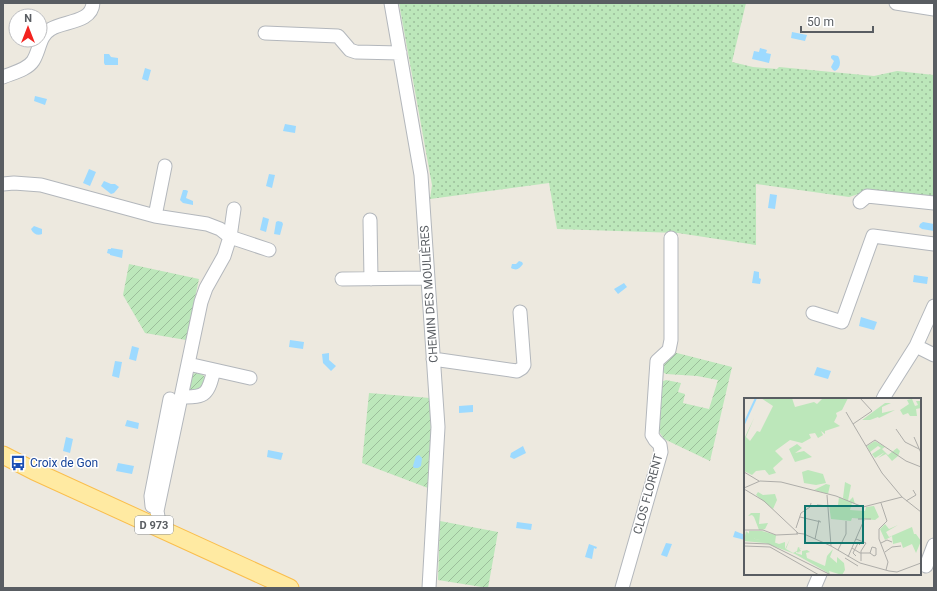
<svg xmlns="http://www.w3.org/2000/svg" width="937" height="591" font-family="Roboto,sans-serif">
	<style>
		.grass { fill: url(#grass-dots) }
		.garden { fill: url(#garden-furrows) }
		.water { fill: #9ddaff }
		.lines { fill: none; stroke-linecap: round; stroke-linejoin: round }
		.minor-casing { stroke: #b3b7bc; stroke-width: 15 }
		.major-casing { stroke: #fabe4c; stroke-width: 19 }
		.minor { stroke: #fff; stroke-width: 13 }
		.major { stroke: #ffeaa2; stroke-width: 17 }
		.labels { text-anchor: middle; stroke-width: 3; stroke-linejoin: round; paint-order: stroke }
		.shield { fill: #fff; stroke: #8b8e91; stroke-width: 1 }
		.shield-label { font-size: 11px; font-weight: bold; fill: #595d62 }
		.street-label { font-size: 12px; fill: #595d62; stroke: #fff }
		.transit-label { font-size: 12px; fill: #164399; stroke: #fff; text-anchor: start }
		.inset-river { fill: none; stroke: #9ddaff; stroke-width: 2 }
		.inset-road { fill: none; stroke: #aeada9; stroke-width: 1 }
		.view { fill: #0f766e; fill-opacity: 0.15; stroke: #0f766e; stroke-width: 2 }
		.inset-edge { fill: none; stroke: #595d62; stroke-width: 2 }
	</style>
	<defs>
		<pattern id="grass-dots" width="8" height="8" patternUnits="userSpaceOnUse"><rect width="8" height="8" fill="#bce7ba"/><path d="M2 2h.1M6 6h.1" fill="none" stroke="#9cbe9b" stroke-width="1.8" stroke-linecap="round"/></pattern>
		<pattern id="garden-furrows" width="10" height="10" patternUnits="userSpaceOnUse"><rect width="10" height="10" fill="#bce7ba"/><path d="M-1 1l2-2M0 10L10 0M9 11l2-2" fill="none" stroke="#9cbe9b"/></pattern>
	</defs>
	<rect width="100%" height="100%" fill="#ede9df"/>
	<path class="grass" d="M399 3H746L732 62 753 67 777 69 779 67 874 76 897 71 934 75V201L865 192 849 197 756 184V245L678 233 557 229 549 183 430 199 432 185Z"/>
	<path class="garden" d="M129 264 199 279 186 340 145 333 123 295Z
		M673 352 732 367 710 461 664 439 658 430 661 382 666 380 681 383 678 392 685 394 683 403 709 409 718 380 697 376 666 374 661 371V361Z
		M195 373C206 373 206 379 205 388L191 391 189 389 192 375Z
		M369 393 430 398 431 441 428 488 362 463Z
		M440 521 498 532 488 588 438 580Z"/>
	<path class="water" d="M792 32 807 35 805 41 791 38Z
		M760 48 767 50 766 53 771 54 769 63 752 59 754 51 759 52Z
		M104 54H109L111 57 118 58V65H105L104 63Z
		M833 55 838 56C841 61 841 68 835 71L833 70 831 67 834 61 831 58V56Z
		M145 68 151 70 148 81 142 79Z
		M35 96 47 99 45 105 34 101Z
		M285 124 296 126 295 133 283 131Z
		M89 169 96 172 90 186 83 183Z
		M269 174 275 175 272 188 266 186Z
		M104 181 111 184H115L119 187 114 193 111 194 101 186Z
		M183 190H186L188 191 186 198 193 201V205L183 203 180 200Z
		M770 194 777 195 775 209 768 208Z
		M263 217 269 219 266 232 260 230Z
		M278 221 282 222 283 224 280 235 274 234 276 222Z
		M923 222 934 224V231L922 229 919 227 920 224Z
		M34 226 42 229V234C38 236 33 234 31 229Z
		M111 248 123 250 122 258 110 255V254L107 253 108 249H111Z
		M519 261 522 262 523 264C519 269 517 271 511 268L512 264H516Z
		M754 271 759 272V278L761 279 760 284 752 283Z
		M914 275 928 277 927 284 913 282Z
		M624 283 627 287 618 294 614 289Z
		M861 317 877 322 874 330 859 326Z
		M290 340 304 342 303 349 289 347Z
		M132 346 139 348 136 361 129 359Z
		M329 353V360L336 366 331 371 323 363 322 354Z
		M115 361 122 362 119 378 112 376Z
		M817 367 831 371 828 379 814 375Z
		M473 405V412L459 413V406Z
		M127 420 139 423 138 429 125 426Z
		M66 437 73 439 70 453 63 451Z
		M523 446 526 453 514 459 510 457 511 453Z
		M268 450 283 453 281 460 267 457Z
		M419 455 422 458 421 466 418 468H414L413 466 416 456Z
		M118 463 134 466 132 474 116 471Z
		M517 522 532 524 531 530 516 528Z
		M735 531 745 535V540L733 537Z
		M666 543 672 544 667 557 661 555Z
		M589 544 597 547 596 549 594 548 592 559 585 557Z"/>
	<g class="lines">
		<defs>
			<path id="minor" d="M391 3 421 175 435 383 438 427 429 588
				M896 3 934 9
				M265 33 338 36 350 50 356 52 400 53
				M3 77C12 73 27 70 33 61 40 50 39 36 51 29 63 21 92 23 93 3
				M3 184 14 183 41 185 155 216 207 224 220 229 230 237 269 250
				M860 202 867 196 934 203
				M155 216 165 166
				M370 220 371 279
				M342 279 428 278
				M813 313 842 322 873 236 934 244
				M916 346 934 355
				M433 359 517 371 522 368 524 365 520 312
				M188 364 250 378
				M181 397C207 398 208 393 214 370
				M883 399 885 395 916 346 934 306
				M152 506 151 496 170 399
				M160 528 157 511 201 302 206 288 224 256 230 237 234 209
				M926 566 934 545
				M622 588 661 452 660 445 655 440 652 435 657 361 669 350 671 340V238
				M814 588 820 574"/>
			<path id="major" d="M3 455 34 471 290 588"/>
		</defs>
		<use href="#minor" class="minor-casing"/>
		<use href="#major" class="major-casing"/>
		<use href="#minor" class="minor"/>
		<use href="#major" class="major"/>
	</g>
	<defs>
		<symbol id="bus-bare" viewBox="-9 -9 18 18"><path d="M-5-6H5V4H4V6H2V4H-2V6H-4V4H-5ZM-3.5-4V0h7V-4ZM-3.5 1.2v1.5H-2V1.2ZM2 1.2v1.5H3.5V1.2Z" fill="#1a4fb4" stroke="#fff" stroke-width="2.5" paint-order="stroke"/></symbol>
	</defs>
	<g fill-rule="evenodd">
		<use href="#bus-bare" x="7" y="452" width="22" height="22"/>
	</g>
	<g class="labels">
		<rect class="shield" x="135" y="516" width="38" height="18" rx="3"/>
		<g class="shield-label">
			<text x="154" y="529">D 973</text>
		</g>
		<g class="street-label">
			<text transform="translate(429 294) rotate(-94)" y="4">CHEMIN DES MOULIÈRES</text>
			<text transform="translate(648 494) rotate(-75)" y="4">CLOS FLORENT</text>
		</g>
		<g class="transit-label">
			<text x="30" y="467">Croix de Gon</text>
		</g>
	</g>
	<g transform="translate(744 398)">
		<rect width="177" height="177" fill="#ede9df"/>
		<path d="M168 1 171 8 174 7 172 3H177V10L172 11 173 18H166L164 15 159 17 156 12 165 6 163 2ZM131 43 141 49 138 51 144 57 153 50 156 53 154 58 148 63 142 56 134 60 141 54 131 60 128 56 137 50 134 48 126 54 123 48ZM53 46 58 50 51 55 60 53 68 59 51 64 45 51ZM64 72 79 76 82 85 72 87 60 85 58 74ZM101 84 107 87 104 103 99 100ZM14 94 19 97 31 96 33 102 29 111 12 97ZM95 99 105 103 109 99 111 106 108 105 106 112 121 113 122 109 130 108 135 119 131 122 108 120 107 123 87 121 85 107H94ZM141 126 145 131 154 127 142 134 145 139 168 129 170 136H172L177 143 172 155 168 146 159 150 157 144 149 146 148 138 141 142 136 131ZM5 133H18L32 137 31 145 11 141 5 138Z" fill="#bce7ba"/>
		<path d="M17 0H48L51 9 70 4 73 6 79 0H104L98 12 92 15 93 18 90 24 96 28 81 33V36L77 33 79 37 74 40 71 35 65 36 67 40 58 45 46 42 31 53 39 61 29 70 32 75 25 77 21 72 12 73 8 77 0 73V41L10 20 2 39 6 43 13 33 16 34 29 8ZM141 5H147L138 9V15L151 12 135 20 134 19 126 22H118ZM82 86 86 87 84 96 70 92ZM7 115H16L15 126 24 125 21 131 15 132 10 119 8 117 4 118ZM2 133 11 141 24 142 35 146 41 144V151L46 141 42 151 49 155 53 153 54 149 58 151 55 150 57 153 54 154 57 155 52 154V155L58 157V153L63 152 66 154 62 155 63 160 81 168 83 158 89 151 86 159 93 165V159L100 165 101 172 98 177 85 173 86 176 51 156 21 145 0 143Z" fill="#bce7ba"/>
		<path class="inset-river" d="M0 26 12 0"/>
		<path class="inset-road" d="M102 14 138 75 158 99 177 114M109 26 128 13 116 0M152 31 161 44 175 51M170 39 177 55M122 48 131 42 162 63 177 69M0 74 15 83M0 90 16 83 37 84 92 98 119 109 158 99M0 91 20 103 54 135M83 97 87 148M162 103 172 97 169 92M137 105 143 123 135 131V141L144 164 142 172M73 107 85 108M56 119 77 124M114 121H127M52 130 57 115 66 109 67 105M0 132H19L32 137 54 136M52 135 60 136 87 148 116 165 145 173 153 174 177 165M71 141 75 122M112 141 122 145 117 153V163M0 145 25 146 87 177M137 145 143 142 148 144M0 148 26 149 75 177M108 150 116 155H126L130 158 132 157V150L128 149 126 155M94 152 102 136V123M141 154 148 149 157 148M112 158 109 155 114 145 116 147M104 159 120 122M101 160 114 168"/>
		<path class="view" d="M61 108H119V145H61Z"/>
		<rect width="177" height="177" class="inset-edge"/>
	</g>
	<rect width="937" height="591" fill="none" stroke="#595d62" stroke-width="8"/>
	<g transform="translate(28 28)"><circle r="19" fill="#ffffff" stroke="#bdbec0"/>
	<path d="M0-3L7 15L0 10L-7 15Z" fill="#f3231f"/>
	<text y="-6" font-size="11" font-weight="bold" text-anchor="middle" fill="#595d62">N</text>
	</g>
	<path d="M801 26v6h72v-6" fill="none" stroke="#595d62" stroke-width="2"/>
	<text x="807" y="26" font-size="12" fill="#595d62" stroke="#ffffff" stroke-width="3" paint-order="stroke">50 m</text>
</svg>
